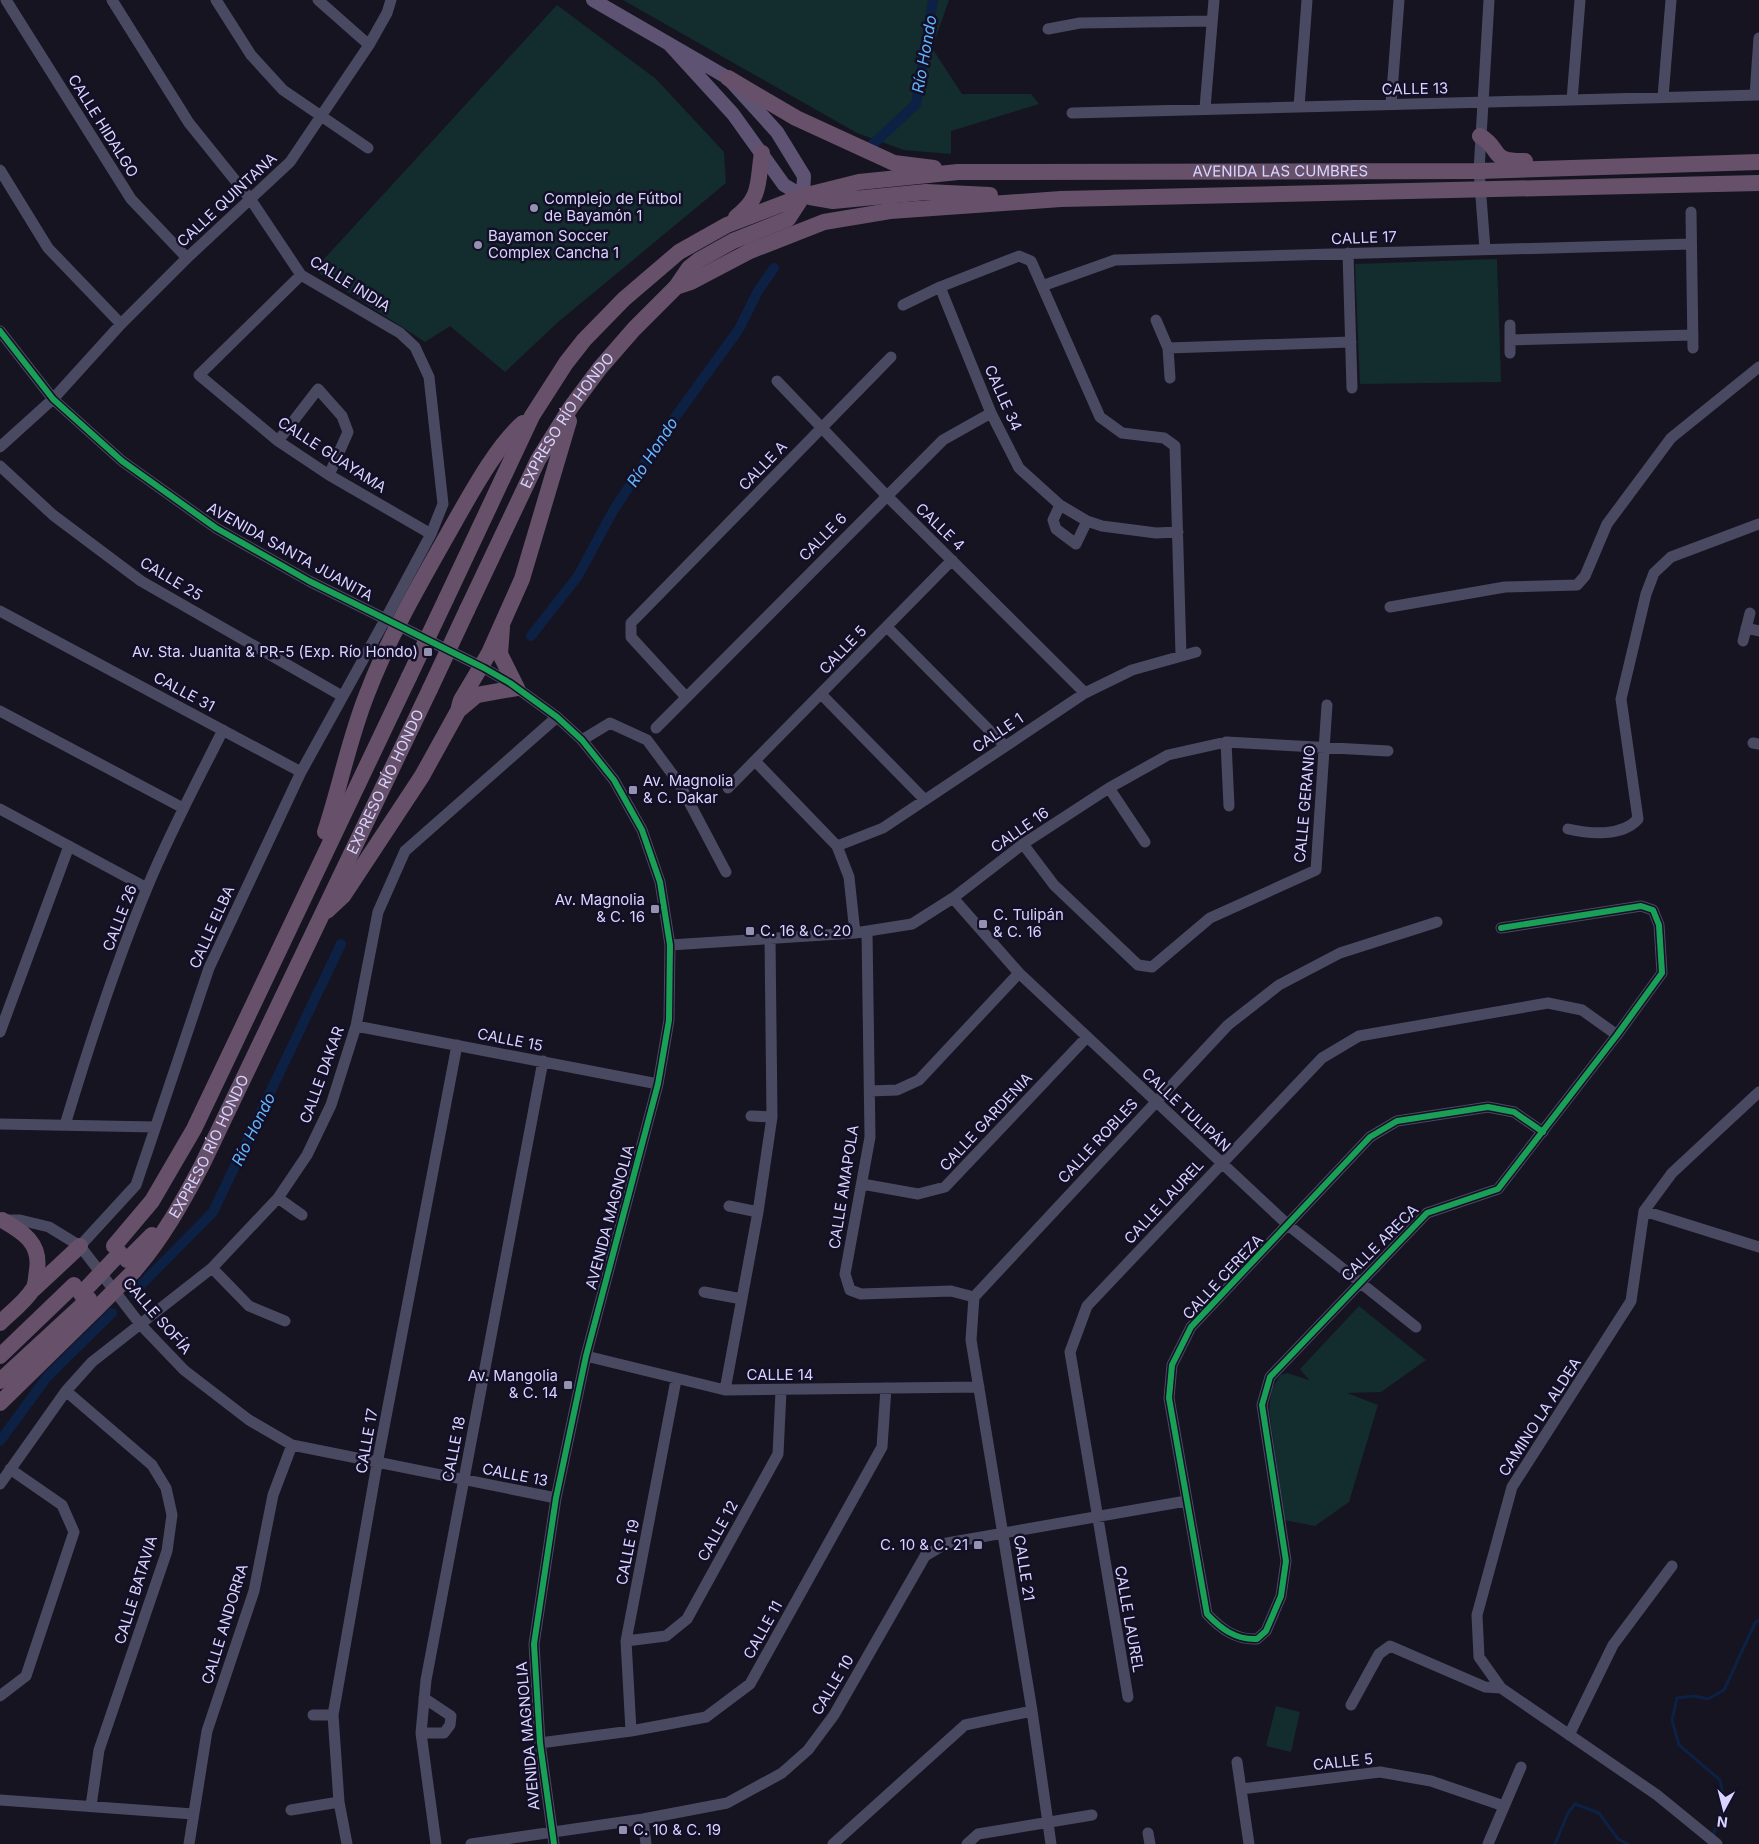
<svg xmlns="http://www.w3.org/2000/svg" width="1759" height="1844" font-family="Inter,sans-serif">
	<style>
		.green { fill: #132c2d }
		.lines { fill: none; stroke-linecap: round; stroke-linejoin: round }
		.stream { stroke: #0d2144; stroke-width: 3 }
		.canal { stroke: #0d2144; stroke-width: 10 }
		.minor { stroke: #4a4962; stroke-width: 11 }
		.major { stroke: #5e5373; stroke-width: 14 }
		.highway { stroke: #67516a; stroke-width: 16 }
		.highway-bridge { stroke: #67516a; stroke-width: 16 }
		.cycleway-casing { stroke: #130f26; stroke-width: 9 }
		.cycleway { stroke: #1a9f57; stroke-width: 6 }
		.poi-dot { fill: #9591b1; stroke: #130f26; stroke-width: 2 }
		.labels { text-anchor: middle; stroke-width: 5; stroke-linejoin: round; paint-order: stroke }
		.street-label { font-size: 15px; fill: #d9d4ff; stroke: #130f26 }
		.poi-label { font-size: 15px; fill: #d9d4ff; stroke: #130f26; text-anchor: start }
		.water-label { font-size: 16px; font-style: italic; fill: #62b6ff; stroke: #130f26 }
	</style>
	<rect width="100%" height="100%" fill="#161421"/>
	<path class="green" d="M623 0H949L932 48 962 94H1031L1039 104 951 131V154L904 150 857 133Z
		M557 5 656 79 724 152 726 183 557 323 505 372 450 326 425 342 314 270Z
		M1497 259 1501 382 1360 384 1355 264Z
		M1359 1306 1426 1360 1381 1392 1347 1393 1378 1405 1349 1502 1315 1526 1284 1520 1269 1408 1272 1389 1280 1375 1287 1373 1309 1380 1300 1369Z
		M1276 1706 1300 1712 1291 1752 1266 1746Z"/>
	<g class="lines">
		<path class="stream" d="M1712 1837 1725 1805 1720 1780 1679 1745 1672 1720 1677 1698 1694 1696 1708 1699 1724 1690 1755 1623 1759 1620
			M1555 1844 1568 1813 1575 1804 1599 1813 1618 1839 1628 1844"/>
		<path class="canal" d="M870 147 916 104 933 0
			M531 636 578 576 613 511 671 423 739 329 758 291 774 268
			M133 1293 213 1212 341 944
			M0 1441 47 1377 112 1313"/>
		<path class="minor" d="M6 0 131 199 187 258
			M216 0 251 55 283 90 368 148
			M318 0 369 45
			M1048 29 1080 23 1212 21
			M1755 95 1759 38
			M1663 97 1671 0
			M1572 100 1580 0
			M1391 104 1399 0
			M1299 107 1307 0
			M1205 108 1214 0
			M1072 113 1759 95
			M0 170 48 248 121 324
			M1691 212 1693 348
			M1485 249 1479 171 1489 0
			M1348 253 1352 388
			M301 275 199 375 278 441 329 475 431 534
			M1042 286 1115 260 1691 244
			M940 287 991 413 1019 468 1060 505 1087 521 1102 526 1156 533 1178 532
			M903 305 940 287 1019 256 1031 261 1100 417 1122 433 1164 438 1175 446 1181 655
			M1156 320 1168 348 1170 378
			M1510 325V353
			M0 331 53 399 122 461 216 528 309 581 484 668 510 683 557 717 582 740 614 780 642 830 660 882 670 945 669 1020 658 1084 586 1356 556 1498 534 1644 540 1743 554 1844
			M1510 340 1693 335
			M1168 348 1351 342
			M777 381 886 495 1085 693
			M278 441 318 389 342 416 348 432 329 475
			M0 447 53 399 121 324 187 258 290 162 369 45 387 13 391 0
			M0 466 53 515 141 581 342 696
			M1060 505 1053 520 1056 529 1076 544 1087 521
			M1390 607 1505 587 1577 585 1585 576 1607 524 1671 438 1759 367
			M0 611 301 772
			M887 627 1005 746
			M1746 628 1759 631
			M1743 641 1750 613
			M821 694 925 800
			M686 697 631 637V623L891 357
			M0 711 183 808
			M656 728 943 440 991 413
			M582 740 610 723 647 740 679 783 726 872
			M1226 742 1229 806
			M1753 743 1759 744
			M755 761 837 846 849 877 855 933
			M728 788 952 560
			M1109 788 1145 842
			M0 809 147 888
			M1568 829C1590 834 1622 837 1638 819L1621 699 1646 594 1654 573 1671 557 1759 524
			M1023 844 1054 885 1138 965 1152 967 1210 918 1316 870 1327 705
			M837 846 883 828 1085 693 1132 670 1196 652
			M953 898 1019 973 1288 1225 1416 1327
			M1501 928 1641 906 1653 910 1659 925 1662 973 1617 1035 1498 1189 1427 1213 1270 1377 1262 1405 1286 1561 1281 1596 1266 1631 1257 1639C1236 1640 1221 1629 1207 1614L1169 1398 1172 1365 1191 1327 1370 1137 1397 1121 1488 1107 1514 1112 1543 1132
			M867 932 870 1137 845 1274 850 1290 861 1294 951 1291 974 1297
			M670 945 855 933 912 924 953 898 1023 844 1109 788 1168 755 1226 742 1388 751
			M356 1026 658 1084
			M0 1032 69 846
			M870 1091 897 1090 919 1080 1019 973
			M751 1116 772 1117
			M0 1124 155 1127
			M65 1125C89 1045 115 965 147 888 169 834 197 782 223 730
			M862 1184 918 1194 945 1187 1087 1037
			M278 1198 302 1215
			M729 1206 758 1212
			M1644 1211 1759 1247
			M4 1220H20L49 1227 80 1246 140 1324 184 1370 249 1420 292 1445 556 1498
			M80 1246 136 1185 209 968 301 772 385 620 431 534 443 504 429 377 415 347 400 333 301 275 251 200 189 123 112 0
			M212 1268 249 1306 285 1321
			M704 1292 742 1299
			M974 1297 1228 1025 1279 985 1340 953 1437 922
			M974 1297 971 1340 1032 1711 1051 1844
			M586 1356 725 1390 979 1387
			M725 1390 758 1212 772 1117 770 938
			M66 1391 152 1465 166 1488 172 1515 167 1551 99 1750 91 1806
			M0 1484 66 1391 92 1362 212 1268 278 1198 307 1155 331 1105 356 1026 378 912 405 851 557 717
			M626 1641 666 1636 687 1619 778 1454 781 1391
			M0 1696 26 1676 74 1532 62 1505 10 1469
			M1128 1697 1070 1352 1087 1306 1322 1058 1359 1036 1548 1003 1582 1010 1617 1035
			M1351 1705 1379 1654 1390 1646 1485 1687 1501 1688
			M313 1715H333
			M631 1731 626 1641 676 1380
			M421 1733H444L450 1725 451 1716 424 1698
			M1569 1735 1613 1645 1672 1566
			M540 1743 631 1731 706 1717 750 1684 882 1447 886 1388
			M1237 1762 1249 1844
			M1241 1789 1380 1772 1431 1781 1504 1806
			M0 1800 193 1814
			M291 1810 339 1802
			M643 1819 646 1844
			M1148 1833 1150 1844
			M189 1844 207 1731 254 1591 273 1495 292 1445
			M347 1844 339 1802 333 1715 377 1464 457 1045
			M436 1844 421 1733 426 1680 543 1061
			M471 1844 643 1819 727 1803 782 1773 808 1750 834 1715 925 1556 947 1543 1186 1501
			M833 1844 965 1725 1032 1711
			M967 1844 978 1834 1092 1815
			M1488 1844 1521 1767
			M1717 1844 1657 1795 1501 1688 1479 1657 1477 1615 1512 1487 1631 1301 1644 1211 1672 1173 1759 1092"/>
		<path class="major" d="M593 0 728 78 777 132 804 176 803 196 784 185 733 114 670 45"/>
		<g class="highway">
			<path d="M728 78 796 118 894 163 934 168"/>
			<path d="M1480 136C1502 148 1488 162 1525 161"/>
			<path d="M810 197 833 201 926 192 990 195"/>
			<path d="M736 217C762 197 757 183 762 153"/>
			<path d="M676 287 689 268 699 260 733 241 788 219 803 196"/>
			<path id="s1" d="M446 599 532 416 566 363 584 340 624 299 679 252 727 225 803 196 859 182 958 172 1479 171 1759 162"/>
			<path id="s2" d="M467 610 538 460 571 407 600 368 634 329 676 287 691 282 750 251 824 222 890 211 1061 199 1759 183"/>
			<path d="M459 707 461 700 489 653 522 579 569 421"/>
			<path d="M325 832C340 787 349 739 367 694 390 633 426 573 458 516 474 488 499 443 523 423"/>
			<path d="M327 911 343 896 422 776 458 711 477 695 517 688 500 654 502 627"/>
			<path d="M114 1246 152 1201 194 1129 409 677"/>
			<path d="M127 1260 152 1235"/>
			<path id="s3" d="M134 1271C162 1239 182 1203 202 1165L430 689"/>
			<path d="M34 1289 80 1246"/>
			<path d="M0 1323C10 1313 25 1302 33 1289 36 1285 36 1276 37 1270 41 1243 23 1232 2 1220"/>
			<path d="M0 1356 74 1285"/>
			<path d="M0 1381 89 1299"/>
			<path d="M0 1403 95 1310"/>
		</g>
		<path class="highway-bridge" d="M409 677 446 599
			M430 689 467 610
			M81 1294 120 1253
			M95 1310 134 1271"/>
		<defs>
			<path id="cycleway" d="M0 331 53 399 122 461 216 528 309 581 484 668 510 683 557 717 582 740 614 780 642 830 660 882 670 945 669 1020 658 1084 586 1356 556 1498 534 1644 540 1743 554 1844
				M1501 928 1641 906 1653 910 1659 925 1662 973 1617 1035 1498 1189 1427 1213 1270 1377 1262 1405 1286 1561 1281 1596 1266 1631 1257 1639C1236 1640 1221 1629 1207 1614L1169 1398 1172 1365 1191 1327 1370 1137 1397 1121 1488 1107 1514 1112 1543 1132"/>
		</defs>
		<use href="#cycleway" class="cycleway-casing"/>
		<use href="#cycleway" class="cycleway"/>
	</g>
	<g class="poi-dot">
		<circle cx="534" cy="208" r="5"/>
		<circle cx="478" cy="245" r="5"/>
		<rect x="423" y="647" width="10" height="10" rx="2.5"/>
		<rect x="628" y="785" width="10" height="10" rx="2.5"/>
		<rect x="650" y="904" width="10" height="10" rx="2.5"/>
		<rect x="978" y="919" width="10" height="10" rx="2.5"/>
		<rect x="745" y="926" width="10" height="10" rx="2.5"/>
		<rect x="563" y="1380" width="10" height="10" rx="2.5"/>
		<rect x="973" y="1540" width="10" height="10" rx="2.5"/>
		<rect x="618" y="1825" width="10" height="10" rx="2.5"/>
	</g>
	<g class="labels">
		<g class="street-label">
			<text transform="translate(1415 89) rotate(-1)" y="5">CALLE 13</text>
			<text transform="translate(103 126) rotate(58)" y="5">CALLE HIDALGO</text>
			<text dy="5" stroke="none"><textPath href="#s1" startOffset="1040">AVENIDA LAS CUMBRES</textPath></text>
			<text transform="translate(227 200) rotate(-43)" y="5">CALLE QUINTANA</text>
			<text transform="translate(1364 238) rotate(-2)" y="5">CALLE 17</text>
			<text transform="translate(350 284) rotate(32)" y="5">CALLE INDIA</text>
			<text transform="translate(1003 398) rotate(66)" y="5">CALLE 34</text>
			<text dy="5" stroke="none"><textPath href="#s2" startOffset="215">EXPRESO RÍO HONDO</textPath></text>
			<text transform="translate(332 455) rotate(33)" y="5">CALLE GUAYAMA</text>
			<text transform="translate(763 466) rotate(-46)" y="5">CALLE A</text>
			<text transform="translate(940 527) rotate(44)" y="5">CALLE 4</text>
			<text transform="translate(823 537) rotate(-45)" y="5">CALLE 6</text>
			<text transform="translate(290 552) rotate(29)" y="5">AVENIDA SANTA JUANITA</text>
			<text transform="translate(171 579) rotate(31)" y="5">CALLE 25</text>
			<text transform="translate(843 650) rotate(-46)" y="5">CALLE 5</text>
			<text transform="translate(184 692) rotate(28)" y="5">CALLE 31</text>
			<text transform="translate(998 733) rotate(-34)" y="5">CALLE 1</text>
			<text dy="5" stroke="none"><textPath href="#s3" startOffset="551">EXPRESO RÍO HONDO</textPath></text>
			<text transform="translate(1305 804) rotate(-85)" y="5">CALLE GERANIO</text>
			<text transform="translate(1020 830) rotate(-35)" y="5">CALLE 16</text>
			<text transform="translate(120 918) rotate(-69)" y="5">CALLE 26</text>
			<text transform="translate(212 927) rotate(-66)" y="5">CALLE ELBA</text>
			<text transform="translate(510 1040) rotate(11)" y="5">CALLE 15</text>
			<text transform="translate(322 1075) rotate(-70)" y="5">CALLE DAKAR</text>
			<text transform="translate(1186 1110) rotate(43)" y="5">CALLE TULIPÁN</text>
			<text transform="translate(986 1122) rotate(-47)" y="5">CALLE GARDENIA</text>
			<text transform="translate(1098 1141) rotate(-47)" y="5">CALLE ROBLES</text>
			<text dy="5" stroke="none"><textPath href="#s3" startOffset="146">EXPRESO RÍO HONDO</textPath></text>
			<text transform="translate(844 1187) rotate(-81)" y="5">CALLE AMAPOLA</text>
			<text transform="translate(1164 1202) rotate(-47)" y="5">CALLE LAUREL</text>
			<text transform="translate(610 1217) rotate(-75)" y="5">AVENIDA MAGNOLIA</text>
			<text transform="translate(1380 1243) rotate(-45)" y="5">CALLE ARECA</text>
			<text transform="translate(1223 1277) rotate(-47)" y="5">CALLE CEREZA</text>
			<text transform="translate(157 1316) rotate(49)" y="5">CALLE SOFÍA</text>
			<text x="780" y="1380">CALLE 14</text>
			<text transform="translate(1540 1417) rotate(-57)" y="5">CAMINO LA ALDEA</text>
			<text transform="translate(367 1441) rotate(-80)" y="5">CALLE 17</text>
			<text transform="translate(454 1449) rotate(-79)" y="5">CALLE 18</text>
			<text transform="translate(515 1475) rotate(11)" y="5">CALLE 13</text>
			<text transform="translate(718 1531) rotate(-61)" y="5">CALLE 12</text>
			<text transform="translate(628 1552) rotate(-79)" y="5">CALLE 19</text>
			<text transform="translate(1024 1568) rotate(81)" y="5">CALLE 21</text>
			<text transform="translate(136 1590) rotate(-73)" y="5">CALLE BATAVIA</text>
			<text transform="translate(1129 1619) rotate(80)" y="5">CALLE LAUREL</text>
			<text transform="translate(225 1624) rotate(-73)" y="5">CALLE ANDORRA</text>
			<text transform="translate(763 1630) rotate(-61)" y="5">CALLE 11</text>
			<text transform="translate(833 1685) rotate(-59)" y="5">CALLE 10</text>
			<text transform="translate(528 1736) rotate(-95)" y="5">AVENIDA MAGNOLIA</text>
			<text transform="translate(1343 1762) rotate(-6)" y="5">CALLE 5</text>
		</g>
		<g class="poi-label">
			<text x="544" y="204">Complejo de Fútbol<tspan x="544" dy="17">de Bayamón 1</tspan></text>
			<text x="488" y="241">Bayamon Soccer<tspan x="488" dy="17">Complex Cancha 1</tspan></text>
			<text x="418" y="657" text-anchor="end">Av. Sta. Juanita &amp; PR-5 (Exp. Río Hondo)</text>
			<text x="643" y="786">Av. Magnolia<tspan x="643" dy="17">&amp; C. Dakar</tspan></text>
			<text x="645" y="905" text-anchor="end">Av. Magnolia<tspan x="645" dy="17">&amp; C. 16</tspan></text>
			<text x="993" y="920">C. Tulipán<tspan x="993" dy="17">&amp; C. 16</tspan></text>
			<text x="760" y="936">C. 16 &amp; C. 20</text>
			<text x="558" y="1381" text-anchor="end">Av. Mangolia<tspan x="558" dy="17">&amp; C. 14</tspan></text>
			<text x="968" y="1550" text-anchor="end">C. 10 &amp; C. 21</text>
			<text x="633" y="1835">C. 10 &amp; C. 19</text>
		</g>
		<g class="water-label">
			<text transform="translate(924 54) rotate(-80)" y="6">Río Hondo</text>
			<text transform="translate(652 452) rotate(-57)" y="6">Río Hondo</text>
			<text transform="translate(253 1129) rotate(-64)" y="6">Río Hondo</text>
		</g>
	</g>
	<g transform="translate(1724 1809) rotate(187)" stroke="#130f26" stroke-width="4" paint-order="stroke">
	<path d="M0-4L9 19L0 12L-9 19Z" fill="#d9d4ff"/>
	<text y="-8" font-size="14" font-weight="bold" text-anchor="middle" fill="#d9d4ff">N</text>
	</g>
</svg>
